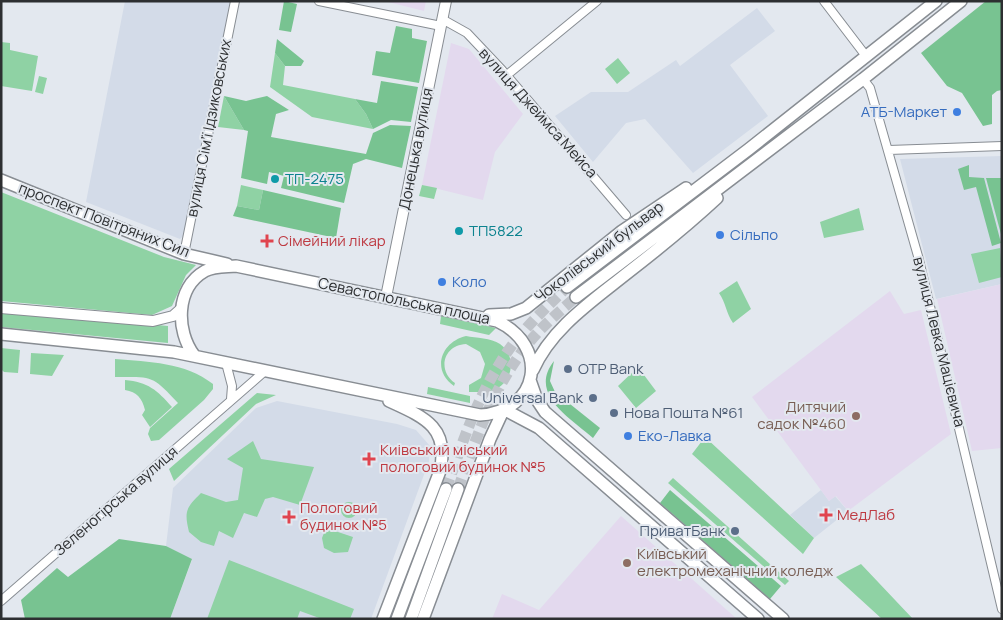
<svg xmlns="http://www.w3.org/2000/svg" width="1003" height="620" font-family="Manrope,sans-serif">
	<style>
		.built { fill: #d3dbe8 }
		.education { fill: #e3d9ee }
		.green { fill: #8fd2a4 }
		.forest { fill: #78c391 }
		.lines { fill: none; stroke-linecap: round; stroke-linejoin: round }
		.primary-tunnel { stroke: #bfc3c9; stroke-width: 11; stroke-dasharray: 11 5.5; stroke-linecap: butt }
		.street-casing { stroke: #888d93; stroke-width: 10 }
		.secondary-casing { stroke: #888d93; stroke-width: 12 }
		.primary-casing { stroke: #888d93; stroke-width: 14 }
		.street { stroke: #fff; stroke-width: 8 }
		.secondary { stroke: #fff; stroke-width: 10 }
		.primary { stroke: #fff; stroke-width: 11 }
		.shop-dot { fill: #3f7fe0; stroke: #e3e8ef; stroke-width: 2 }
		.culture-dot { fill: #0f9aa8; stroke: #e3e8ef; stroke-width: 2 }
		.health-dot { fill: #e0444e; stroke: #e3e8ef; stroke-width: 2 }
		.service-dot { fill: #5c6f8a; stroke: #e3e8ef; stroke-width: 2 }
		.education-dot { fill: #8d6e63; stroke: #e3e8ef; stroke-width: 2 }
		.labels { text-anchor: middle; stroke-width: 4; stroke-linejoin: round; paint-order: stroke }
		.shop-label { font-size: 15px; fill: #366cbe; stroke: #e3e8ef; text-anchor: start }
		.street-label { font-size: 15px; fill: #2d2f31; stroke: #e3e8ef }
		.culture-label { font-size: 15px; fill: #0d838f; stroke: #e3e8ef; text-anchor: start }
		.health-label { font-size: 15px; fill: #be3a42; stroke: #e3e8ef; text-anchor: start }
		.service-label { font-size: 15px; fill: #4e5e75; stroke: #e3e8ef; text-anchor: start }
		.education-label { font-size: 15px; fill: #785e54; stroke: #e3e8ef; text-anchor: end }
	</style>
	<rect width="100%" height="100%" fill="#e3e8ef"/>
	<path class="built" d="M125 1H232L183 236 180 239 86 202Z
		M757 8 775 31 730 65 768 116 693 173 645 119 626 123 593 162 555 116 591 92H628L676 60 680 66Z
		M1002 156V284L936 299 900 159Z
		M277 401 397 424 416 430 430 446 429 461 371 619H170L192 560 166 546 173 488 256 408Z
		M821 490 829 501 835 496 848 511 814 538 790 515Z"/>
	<path class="education" d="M384 1H426L424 11Z
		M451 43 469 49 523 114 495 152 483 200 422 185Z
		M1002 284V448L972 451 937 299Z
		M890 291 904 314 921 310 951 434 848 511 836 496 829 501 752 397Z
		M621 516 737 619H492L502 594 539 610Z"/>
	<path class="green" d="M1 42 10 43V50L38 56 32 91 1 86Z
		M275 53 285 66 283 85 355 99 366 114 373 129 312 117 270 87Z
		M618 58 630 73 617 84 605 69Z
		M39 76 47 78 43 94 35 92Z
		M224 96 244 130 218 127Z
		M241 185 263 190 259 210 237 206Z
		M422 185 437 188 434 199 419 196Z
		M1 192 164 257 196 265 186 275 172 306 152 315 1 301Z
		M859 208 864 230 824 238 820 222Z
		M1000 248 1002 277 979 283 971 254Z
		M737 281 751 309 733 323C726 313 726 303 719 293Z
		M1 310 168 326V343L1 327Z
		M441 316 496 328 489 335 440 324Z
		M466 336C476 338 491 338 500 344 516 355 514 380 496 389 488 393 479 392 469 392V385L481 378 485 364 480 352 466 344C443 345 437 371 455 383L454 386C431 370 441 342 466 336Z
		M1 348 20 350 18 373 4 372 1 369Z
		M31 353 64 355 52 376 30 374Z
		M115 359C149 362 185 362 213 384V389L204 400 159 440 151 441 148 434 150 428 178 403C152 375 153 377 115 377Z
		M638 367 656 391 636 408 618 386Z
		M125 380C148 382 157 390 172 407L150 427 142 415 145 410C142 398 137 392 125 390Z
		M428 387 470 396V403L427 394Z
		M257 393 276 395 256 404 174 481 169 469Z
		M705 437 814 538 803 554 692 454Z
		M253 441 261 459 314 467 300 505 273 497 265 499 257 517 244 513 233 538 219 531 214 546 201 542 189 532C184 511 186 508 201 493L226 502 238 500 243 468 227 459Z
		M673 478 789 581 785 585 668 483Z
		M341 510a8 8 0 1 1 16 0a8 8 0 1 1-16 0Z
		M326 528 353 537 348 552 334 553 324 548 322 538Z
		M229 560 354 609 350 619H322L300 611 297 619H207Z
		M861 564 913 619H882L836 577Z"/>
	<path class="forest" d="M284 1 297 4 291 32 279 30Z
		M986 1H1002V90L997 91 992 95V124L983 126 962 93 947 86 921 53Z
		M396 26 412 29V38L427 41 419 83 372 75 376 51 390 53Z
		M277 39 304 61 301 66H285L275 53Z
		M381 81 418 87 411 122 391 120 373 129 366 114 355 99 377 103Z
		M224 96 246 101 267 96 289 110 276 114 271 137 366 154 373 133 390 125 411 126 402 168 366 159 353 164 344 203 281 188 284 176 269 172 267 184 241 178 248 131 244 130Z
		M969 165V177L984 178 1001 243 992 246 976 187 964 190 958 169Z
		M986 178H1002V238Z
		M263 190 341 208 336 238 233 216 237 206 259 210Z
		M554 361 550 381 555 392 600 428 593 438C570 418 528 394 554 361Z
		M670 490 781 586 770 599 660 503Z
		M119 539 166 546 192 559 170 619H25L21 600 57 568 68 577Z"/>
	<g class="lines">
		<path class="primary-tunnel" d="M446 489C461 447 475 403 499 365 516 335 543 311 567 287
			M458 489C476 438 493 388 527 345 541 327 559 312 576 297"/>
		<defs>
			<path id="street" d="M319 1 441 26
				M824 1 866 56
				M442 19 467 33 502 70 626 215
				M507 75 597 1
				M863 79 870 88 918 256 1002 609
				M889 150 1002 146
				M184 254 235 1
				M226 363 232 386 231 399
				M1 601 265 371"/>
			<path id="secondary" d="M386 297 446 1
				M1 308 153 321 173 316 182 308"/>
			<path id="primary" d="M1 180 184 254 227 264
				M567 287 749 149 936 1
				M576 297 863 79 961 1
				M489 315 511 314 526 308 622 231 686 188
				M1 334 174 352 480 415C540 411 550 346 497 321L236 266C226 267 214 266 205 271 175 288 176 331 194 355
				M533 370C551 329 591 302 626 274 657 250 688 225 717 198
				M530 380 537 400 545 412 783 619
				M505 410 539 428 758 619
				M383 619 440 471C450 427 424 417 389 401
				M397 619 446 489
				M411 619 458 489
				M423 619 490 439 503 411"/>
		</defs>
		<use href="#street" class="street-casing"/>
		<use href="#secondary" class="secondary-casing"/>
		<use href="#primary" class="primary-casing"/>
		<use href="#street" class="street"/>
		<use href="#secondary" class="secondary"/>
		<use href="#primary" class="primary"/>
	</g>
	<g class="shop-dot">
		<circle cx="957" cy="112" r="5"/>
		<circle cx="720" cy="235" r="5"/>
		<circle cx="442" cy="282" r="5"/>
		<circle cx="628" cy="436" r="5"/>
	</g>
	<g class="culture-dot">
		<circle cx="275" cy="179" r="5"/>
		<circle cx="459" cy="231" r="5"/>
	</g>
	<g class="health-dot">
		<path d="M264.5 233.5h5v5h5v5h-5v5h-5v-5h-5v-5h5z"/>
		<path d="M366.5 451.5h5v5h5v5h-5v5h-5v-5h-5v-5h5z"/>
		<path d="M823.5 507.5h5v5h5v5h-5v5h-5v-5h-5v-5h5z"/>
		<path d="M286.5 509.5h5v5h5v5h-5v5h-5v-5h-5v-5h5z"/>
	</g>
	<g class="service-dot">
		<circle cx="568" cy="369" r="5"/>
		<circle cx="593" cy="398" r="5"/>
		<circle cx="614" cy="413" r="5"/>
		<circle cx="735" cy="531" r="5"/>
	</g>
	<g class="education-dot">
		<circle cx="856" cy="416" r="5"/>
		<circle cx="627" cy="563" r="5"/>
	</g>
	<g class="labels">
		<g class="shop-label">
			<text x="947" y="117" text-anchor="end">АТБ-Маркет</text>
			<text x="730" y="240">Сільпо</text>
			<text x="452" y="287">Коло</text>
			<text x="638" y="441">Еко-Лавка</text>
		</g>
		<g class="street-label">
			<text transform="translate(538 113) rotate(48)" y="5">вулиця Джеймса Мейса</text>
			<text transform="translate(209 128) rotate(-79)" y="5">вулиця Сімʼї Ідзиковських</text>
			<text transform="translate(416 149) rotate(-79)" y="5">Донецька вулиця</text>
			<text transform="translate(104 220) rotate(21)" y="5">проспект Повітряних Сил</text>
			<text transform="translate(599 252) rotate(-37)" y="5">Чоколівський бульвар</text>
			<text transform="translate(404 301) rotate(12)" y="5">Севастопольська площа</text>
			<text transform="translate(939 342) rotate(76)" y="5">вулиця Левка Мацієвича</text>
			<text transform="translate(116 501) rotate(-41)" y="5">Зеленогірська вулиця</text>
		</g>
		<g class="culture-label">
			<text x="285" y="184">ТП-2475</text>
			<text x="469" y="236">ТП5822</text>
		</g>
		<g class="health-label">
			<text x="278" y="246">Сімейний лікар</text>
			<text x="380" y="455">Киівський міський<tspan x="380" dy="17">пологовий будинок №5</tspan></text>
			<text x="300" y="513">Пологовий<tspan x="300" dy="17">будинок №5</tspan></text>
			<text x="837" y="520">МедЛаб</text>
		</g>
		<g class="service-label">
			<text x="578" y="374">OTP Bank</text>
			<text x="583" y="403" text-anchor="end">Universal Bank</text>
			<text x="624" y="418">Нова Пошта №61</text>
			<text x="725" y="536" text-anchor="end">ПриватБанк</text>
		</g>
		<g class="education-label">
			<text x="846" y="412">Дитячий<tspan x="846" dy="17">садок №460</tspan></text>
			<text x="637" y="559" text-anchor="start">Київський<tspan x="637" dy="17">електромеханічний коледж</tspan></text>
		</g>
	</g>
	<rect width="1003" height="620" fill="none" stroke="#2d2f31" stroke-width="5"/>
</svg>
